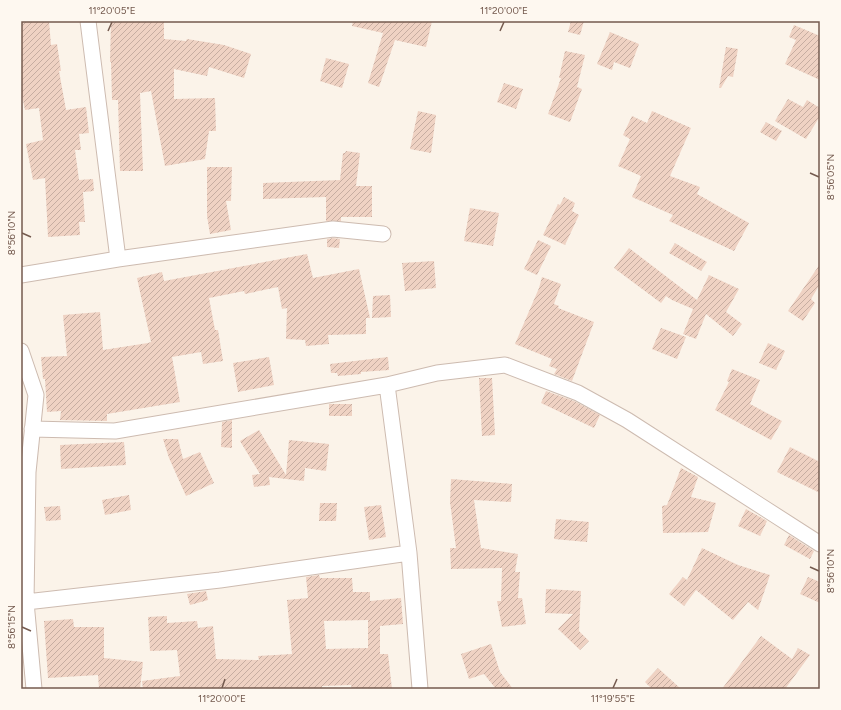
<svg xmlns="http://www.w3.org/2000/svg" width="841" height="710" font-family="Figtree,sans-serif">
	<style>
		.building { fill: url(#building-hatch); fill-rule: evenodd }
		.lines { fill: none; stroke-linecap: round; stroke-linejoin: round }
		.minor-casing { stroke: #cdbbb0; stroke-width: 17 }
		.minor { stroke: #fff; stroke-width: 15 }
		.ticks { fill: none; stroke: #745a4e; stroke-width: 1.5 }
		.neatline { fill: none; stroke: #745a4e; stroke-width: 1.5 }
		.ticks-label { font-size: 10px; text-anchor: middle; fill: #745a4e }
	</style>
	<defs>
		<pattern id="building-hatch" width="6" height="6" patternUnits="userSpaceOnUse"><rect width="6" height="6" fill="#efd2c3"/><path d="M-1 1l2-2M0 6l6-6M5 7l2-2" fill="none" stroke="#c6ada1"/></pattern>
	</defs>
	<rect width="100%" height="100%" fill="#fbf3e9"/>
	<path class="building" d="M21 21H49L51 45 57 44 61 71H59L66 110 86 107 89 133 79 134 81 150H75L79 180 93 179 94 191 83 192 85 222H79L80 235 48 237 45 178 33 180 26 144 43 140 39 108 25 110 21 91Z
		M111 21H164V39L186 41 187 39 224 45 251 54 244 78 209 67 207 76 174 69V99L215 98 216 131H209L205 159 165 166 151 91 140 93 143 171H120L118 100H112L111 62H110Z
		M353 21H432L426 47 395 40 379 87 368 83 383 33 352 26Z
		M571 21H584L580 35 568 32Z
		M794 25 820 36V80L785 64 796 40 789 37Z
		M610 32 639 44 630 68 614 62 612 70 597 64Z
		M726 47 738 49 733 77 728 76 721 88H719Z
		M565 51 585 55 577 87 582 89 570 122 548 114 561 78H559Z
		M326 58 349 64 342 88 320 81Z
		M504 83 523 89 516 109 497 102Z
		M788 99 803 107 807 100 820 108V116L806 139 775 121Z
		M418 111 436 115 431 153 410 149Z
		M652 111 691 128 670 176 700 187 697 194 749 223 734 251 669 221 673 215 632 197 641 176 618 166 630 139 623 135 632 116 647 123Z
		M766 122 782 131 776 141 760 132Z
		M346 151 360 153 356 186H372V217H341V221H326V197L263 199V183L340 180 343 153H345Z
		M207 167H232L231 201H226L231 230 210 234 207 216Z
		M564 197 575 203 572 211 579 215 565 245 543 235 558 204 560 205Z
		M470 208 499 213 493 246 464 241Z
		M333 238 340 239 339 248 327 247V239Z
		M538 240 551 246 537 275 524 269Z
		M675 243 707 262 701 271 669 253Z
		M629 248 697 300 709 275 739 289 726 312 742 324 733 336 706 314 696 339 683 334 693 309 672 300 666 296 661 303 614 268Z
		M307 254 313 278 359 269 370 318H366V334L328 335 329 344 306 346 305 340 286 339 287 308 282 309 278 287 245 294 244 291 209 298 215 330H218L223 361 203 364 201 352 172 357 180 402 107 414V421L60 420 61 411 47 412 45 379H43L41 357 67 356 63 315 100 312 103 350 148 343 151 342 137 278 162 272 164 281Z
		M434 261 436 288 405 291 402 263Z
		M820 264V284L811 299 815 303 803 321 788 311Z
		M542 277 561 284 554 304 559 306 558 308 594 322 572 381 554 374 557 369 549 366 552 359 515 344 539 288Z
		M390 295 391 317 372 318 373 296Z
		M661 328 686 337 677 359 652 349Z
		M768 343 785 351 776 370 759 363Z
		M269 357 274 385 238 392 233 363Z
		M388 357 389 370 361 372V374L338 376 337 373H331L330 364Z
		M732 369 760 380 750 404 782 421 771 440 715 410 729 382 727 381Z
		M479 378H492L495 435 482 436Z
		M546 391 574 401 600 415 594 428 541 403Z
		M329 404H352V416H329Z
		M232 420V448L221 447 222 422Z
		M259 430 286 475 289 440 329 444 326 471 305 468 304 481 269 477 270 485 254 487 252 475 260 474 240 441Z
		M163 439H178L183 459 200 452 214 483 186 496 169 458Z
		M124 442 126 465 61 469 60 445Z
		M790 447 820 462V493L777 472Z
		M681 468 698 477 691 497 716 503 708 532 663 533 662 506 667 505Z
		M451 479 512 484 511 502 474 500 481 548 518 554 515 572H520L518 598H522L526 624 502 627 497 601H501L502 568 451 569 450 548H456L450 502Z
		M129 495 131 510 105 515 102 500Z
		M320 503H337L336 521H319Z
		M381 505 386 537 369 540 364 507Z
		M60 506 61 520 46 521 44 507Z
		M746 509 767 521 760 536 738 526Z
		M556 519 589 522 587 542 554 539Z
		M789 535 814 551 810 559 784 545Z
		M702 548 738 565 770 575 758 610 748 602 733 620 696 590 684 606 669 594 683 577 687 580Z
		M319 575 320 578H352L353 592H370V601L401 598 403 624 380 626V654H388L392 689H352L351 685 322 686V689H143L142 681 180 676 177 650 150 651 148 617 167 616V623L197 621 198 628 213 626 216 659 259 660 258 656 292 654 287 600 308 598 306 577ZM368 620V648L326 649 324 621Z
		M808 577 820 582V603L800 594Z
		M546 589 581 591 579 631 589 641 580 650 558 629 573 614 545 613Z
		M206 591 208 600 190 605 187 594Z
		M73 619 74 627H104V658L143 662 140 689H99L98 675 48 678 44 621Z
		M761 636 792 659 798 648 810 655 785 689H722Z
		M491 644 500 672 513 689H496L484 674 469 679 461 654Z
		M658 668 681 689H652L645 682Z"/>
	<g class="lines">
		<defs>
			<path id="minor" d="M88 21 118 259
				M21 275 118 259 333 229 383 234
				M21 351 36 395 28 472 26 602 34 689
				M387 385 409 553 420 689
				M32 429 115 431 387 385 437 373 505 365 578 393 627 420 820 544
				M26 602 220 580 409 553"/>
		</defs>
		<use href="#minor" class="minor-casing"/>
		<use href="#minor" class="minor"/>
	</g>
	<path class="ticks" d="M108 31 112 22M500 31 504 22M810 173 819 177M22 233 31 237M810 567 819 571M22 627 31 631M222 688 225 679M613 688 617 679"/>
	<rect width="841" height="710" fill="none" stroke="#fef8f0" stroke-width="44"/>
	<rect x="22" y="22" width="797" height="666" class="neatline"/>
	<g class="ticks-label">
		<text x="112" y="14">11°20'05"E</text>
		<text x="504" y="14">11°20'00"E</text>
		<text transform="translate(830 177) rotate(-90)" y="4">8°56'05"N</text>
		<text transform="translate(11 233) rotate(-90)" y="4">8°56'10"N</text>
		<text transform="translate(830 571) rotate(-90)" y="4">8°56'10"N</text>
		<text transform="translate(11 627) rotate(-90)" y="4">8°56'15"N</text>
		<text x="222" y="702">11°20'00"E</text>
		<text x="613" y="702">11°19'55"E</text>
	</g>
</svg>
